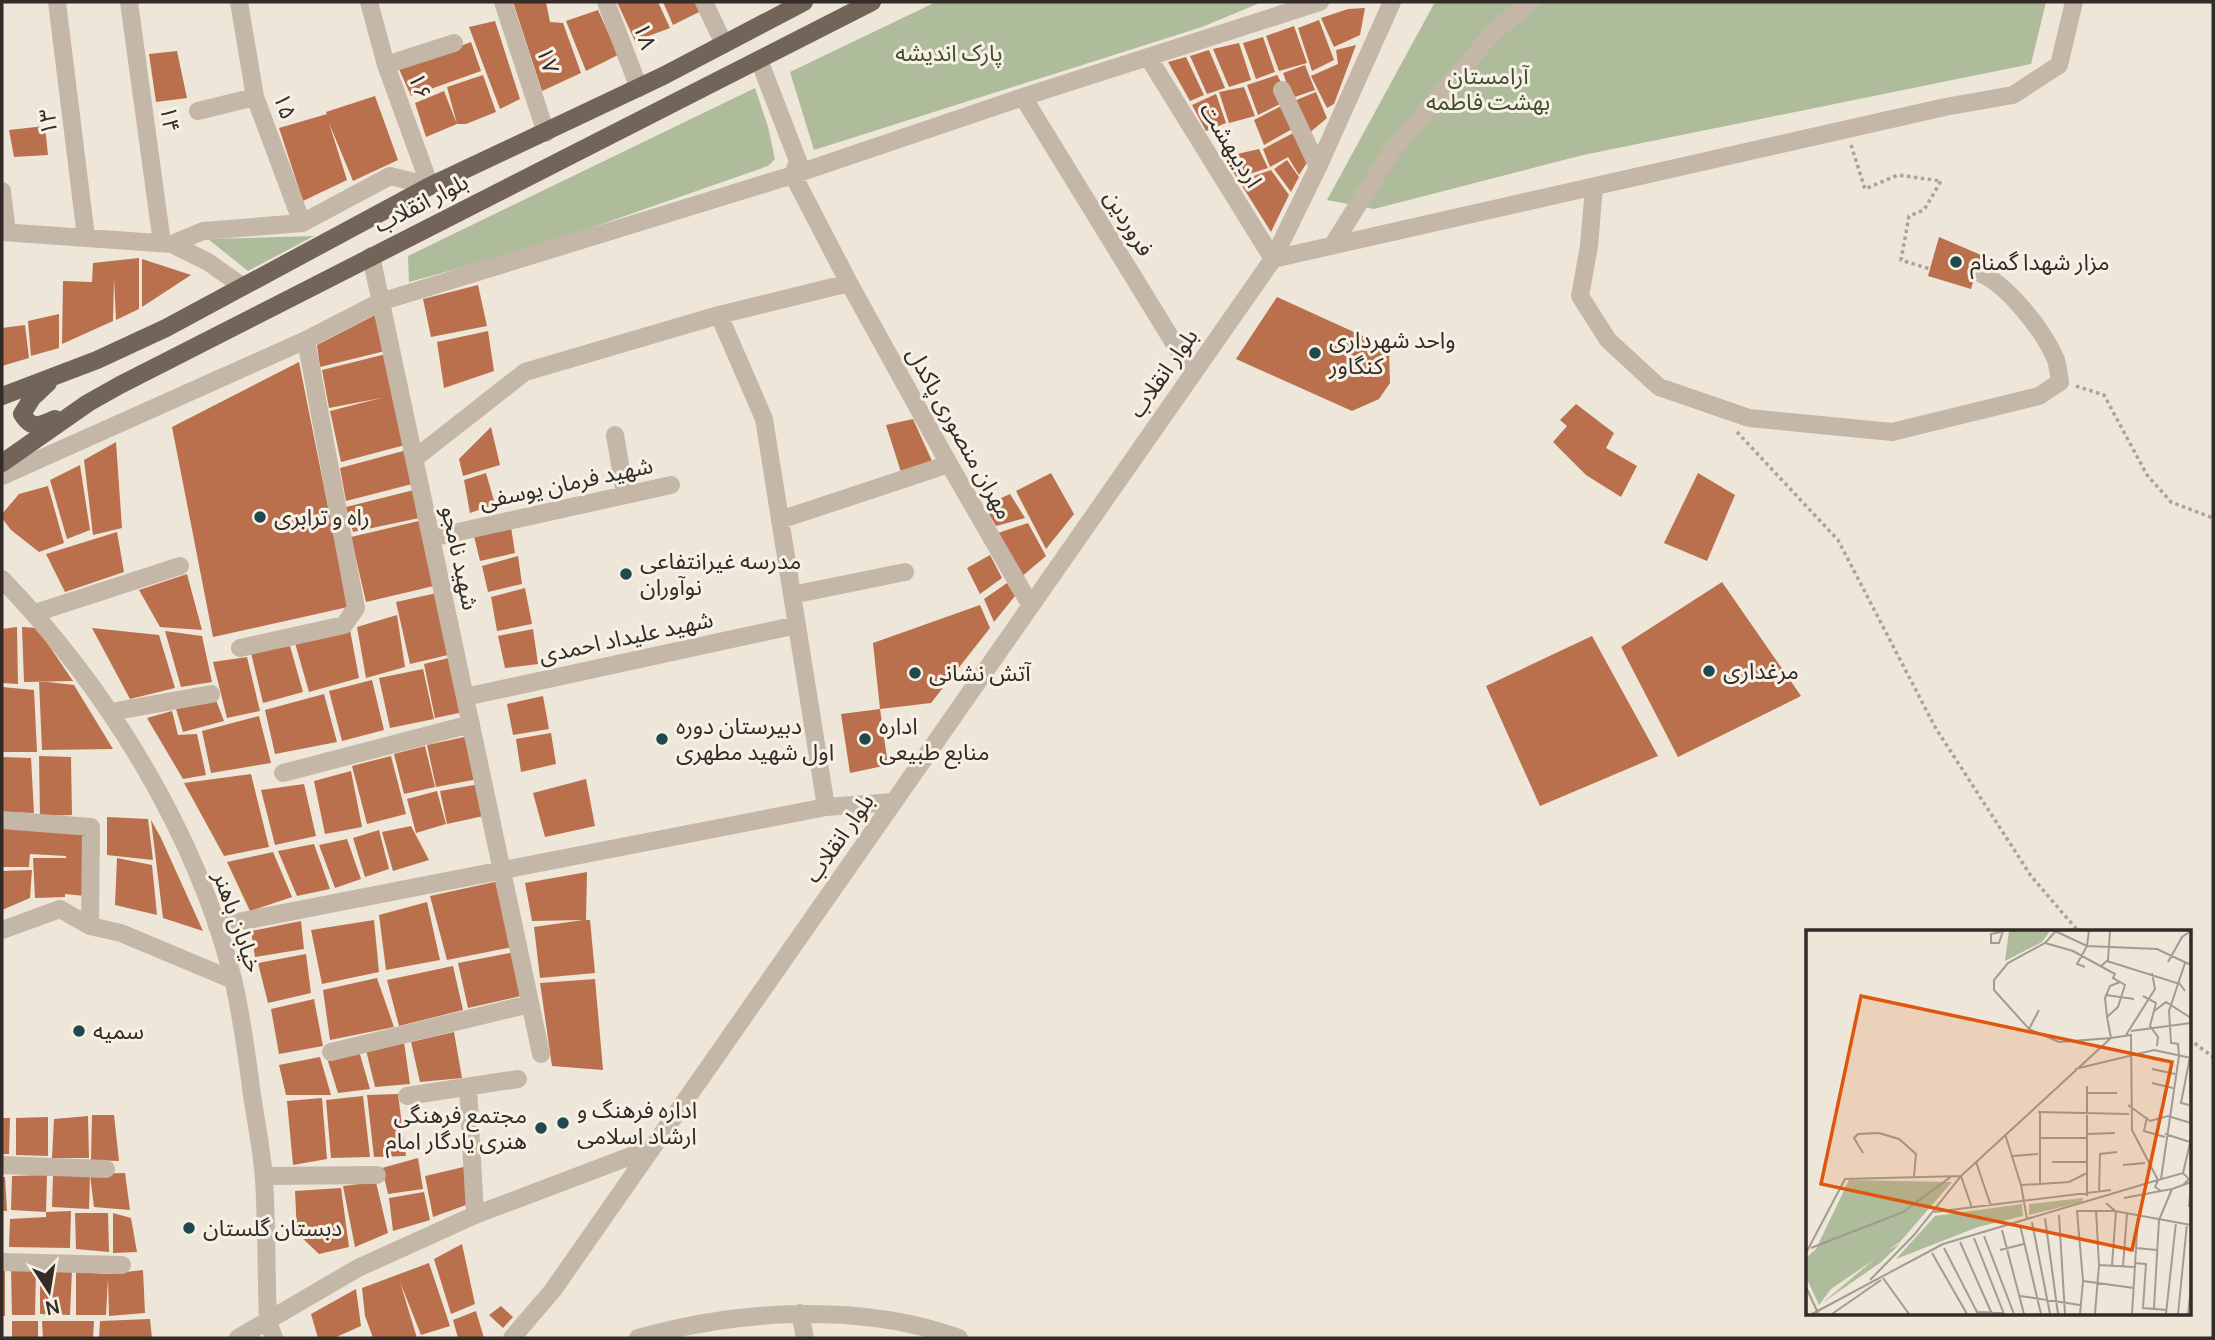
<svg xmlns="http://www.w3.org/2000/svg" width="2215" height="1340" font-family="Manrope,'Noto Sans Arabic',sans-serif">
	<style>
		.green { fill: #aebc9b }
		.building { fill: #ba704c }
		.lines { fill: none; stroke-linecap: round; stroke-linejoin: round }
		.path { stroke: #b0a191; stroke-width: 3.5; stroke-dasharray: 3.5 3.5; stroke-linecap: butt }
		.minor { stroke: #c5b7a7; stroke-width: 18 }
		.major { stroke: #736459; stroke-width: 18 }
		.poi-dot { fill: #20484f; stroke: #f7f0e5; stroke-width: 2.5 }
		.labels { text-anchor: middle; stroke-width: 6; stroke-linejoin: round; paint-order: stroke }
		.street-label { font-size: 23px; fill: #322b27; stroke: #f7f0e5 }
		.park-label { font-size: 23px; fill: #3f4e2d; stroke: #f7f0e5 }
		.poi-label { font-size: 23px; fill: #322b27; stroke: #f7f0e5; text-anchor: start }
		.inset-road { fill: none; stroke: #a39b92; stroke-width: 2 }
		.view { fill: #df570d; fill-opacity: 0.15; stroke: #df570d; stroke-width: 3.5 }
		.inset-edge { fill: none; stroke: #322b27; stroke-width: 3.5 }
	</style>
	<rect width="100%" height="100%" fill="#eee6d9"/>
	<path class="green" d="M936 2H1262L1202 27 814 150 790 72Z
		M1435 2H2046L2031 64 1583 155 1374 209 1327 200Z
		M755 88 768 127 775 159 768 166 536 247 409 282 408 256Z
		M314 236 248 271 208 239Z"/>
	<path class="building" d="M513 2H546L550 22 563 23 581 73 542 91Z
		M617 2H658L670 28 635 41Z
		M663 2H700L703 10 673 25Z
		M1365 8 1360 35 1334 47 1321 18 1348 9Z
		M598 10 618 55 586 71 566 21Z
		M1319 20 1334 60 1312 71 1298 28Z
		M495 21 520 99 500 109 469 27Z
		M1294 26 1307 63 1279 71 1266 36Z
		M1263 37 1275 72 1256 79 1243 43Z
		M471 42 481 71 411 96 399 69Z
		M1239 43 1251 80 1229 87 1213 49Z
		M1356 45 1334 104 1327 108 1311 76 1338 64 1336 50Z
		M1209 50 1225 88 1207 94 1190 56Z
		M177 51 187 98 156 102 149 54Z
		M1186 57 1204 95 1190 101 1168 62Z
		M1305 65 1315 90 1292 98 1283 73Z
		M483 75 496 112 466 124H457L447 87Z
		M1277 75 1281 82 1282 103 1258 115 1247 85Z
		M1244 87 1255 116 1229 123 1219 92Z
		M444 91 457 124 426 137 415 103Z
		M1316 92 1327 118 1308 134 1294 101Z
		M1216 94 1226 123 1206 131 1192 105Z
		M375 96 398 160 353 181 329 123 347 180 303 201 279 128 327 114 326 112Z
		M1283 105 1294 128 1264 145 1254 120Z
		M45 126 48 155 14 157 9 130Z
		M1297 131 1310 158 1299 175 1288 157 1270 167 1263 149Z
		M1259 149 1268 168 1237 178 1224 157Z
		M1287 160 1299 177 1291 192 1274 169Z
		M1271 170 1289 195 1271 232 1239 181Z
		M1939 237 1981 255 1971 289 1928 276Z
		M139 258V309L116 320 114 278 113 321 62 344 63 281 92 282 93 263Z
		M142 259 191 275 142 307Z
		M478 285 487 326 431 337 423 299Z
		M1277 297 1389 348 1390 383 1379 399 1352 411 1236 359Z
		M379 313 385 351 320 367 317 345Z
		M59 314V348L31 356 28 321Z
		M25 325 29 358 2 366V328Z
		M488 331 494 371 444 388 437 342Z
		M386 354 405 445 341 462 330 411 381 398 329 408 322 370Z
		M299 362 348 607 213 637 172 427Z
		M1576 404 1614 433 1606 448 1637 466 1621 497 1586 475 1553 442 1567 426 1560 420Z
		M913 419 932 461 901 472 886 425Z
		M491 427 500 465 463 476 459 459Z
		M116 442 122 528 93 535 84 460Z
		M407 450 416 483 346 501 340 468Z
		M80 465 90 530 67 539 50 480Z
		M486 473 495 504 470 513 464 480Z
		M1051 473 1074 514 1046 549 1016 491Z
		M1698 473 1735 495 1707 561 1664 543Z
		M48 486 64 543 39 552 11 530 2 518V514L19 494Z
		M418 489 424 517 353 532 346 507Z
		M1010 494 1025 518 996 526 984 506Z
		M423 520 438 585 366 602 351 537Z
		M1028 523 1046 556 1020 578 998 533Z
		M511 527 515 553 480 561 474 536Z
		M117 532 124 572 65 592 46 554Z
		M990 555 1002 578 980 594 967 568Z
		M518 556 522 584 488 592 482 566Z
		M187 574 202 630 160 627 139 590Z
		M1722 582 1801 696 1678 757 1621 647Z
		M1007 583 1015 596 994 622 984 599Z
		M525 588 532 624 497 631 491 597Z
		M437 593 452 654 410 664 396 602Z
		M980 605 990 628 931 703 880 709 873 643Z
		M397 615 405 667 366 678 357 627Z
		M17 627 18 684 2 683V629Z
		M22 627 37 628 73 681 24 682Z
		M92 628 159 635 175 688 130 699Z
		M533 629 538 664 505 668 498 636Z
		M350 630 359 678 309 692 295 643Z
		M165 631 202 636 212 682 181 687Z
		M1592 636 1658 756 1540 806 1486 686Z
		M290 646 303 692 263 703 251 653Z
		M247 657 260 711 227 718 213 662Z
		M453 657 464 712 435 718 424 664Z
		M423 669 434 719 390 728 379 678Z
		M372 680 384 730 342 741 329 691Z
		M39 681 74 685 113 749 42 750Z
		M2 687 34 690 37 752H2Z
		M324 694 337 742 275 754 265 710Z
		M543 696 549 729 513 735 507 704Z
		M216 700 224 721 183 732 176 709Z
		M880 709 888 765 850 773 841 714Z
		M172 711 178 735 197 734 206 775 183 779 147 718Z
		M259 716 271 763 211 773 202 731Z
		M551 733 556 764 521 772 516 739Z
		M469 736 478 779 436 787 427 745Z
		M425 746 435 787 404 794 394 754Z
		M39 756 71 757 72 815 40 816Z
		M391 756 406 814 367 824 352 766Z
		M2 757 31 758 34 813 2 812Z
		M351 771 362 827 325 834 314 781Z
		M251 774 269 847 224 856 184 783Z
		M586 779 595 826 545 837 533 793Z
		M304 784 316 836 275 845 261 790Z
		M480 784 488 815 447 824 440 791Z
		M437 791 446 824 416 833 407 799Z
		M107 817 148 819 153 860 107 855Z
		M151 820 161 838 203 931 163 918Z
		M2 826 86 834 85 896 65 894V897L35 898 33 858H66V856L30 854 29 867H2Z
		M411 826 429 860 393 871 382 832Z
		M379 830 389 869 365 877 353 838Z
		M347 839 361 879 335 888 319 845Z
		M314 844 330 889 297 896 278 851Z
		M273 852 292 897 250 911 227 862Z
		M117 858 152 865 157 915 115 905Z
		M32 870 30 898 2 910V871Z
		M587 872 586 920H590L595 973 540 978 534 927 583 920 532 921 525 883Z
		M499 881 512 947 447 960 430 896Z
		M427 902 440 960 386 970 379 915Z
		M374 920 379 972 322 984 311 930Z
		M301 921 304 949 255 957 251 931Z
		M515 952 525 995 468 1008 458 963Z
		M306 954 311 993 268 1003 258 963Z
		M453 966 463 1010 399 1026 387 980Z
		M377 978 394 1027 330 1040 323 990Z
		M595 979 603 1070 552 1066 540 983Z
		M314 999 323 1046 279 1054 271 1009Z
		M454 1032 462 1078 420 1082 411 1042Z
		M404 1042 410 1084 375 1087 366 1050Z
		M359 1051 370 1089 338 1093 328 1061Z
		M320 1057 331 1095H286L279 1065Z
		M398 1094 406 1156 374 1157 367 1095Z
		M363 1096 370 1157 331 1158 326 1100Z
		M322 1098 327 1159 293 1165 287 1101Z
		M92 1115H114L119 1161 91 1160Z
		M88 1116 89 1158H52L54 1119Z
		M48 1117V1156L16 1155V1118Z
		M2 1118H10L9 1154H2Z
		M418 1158 423 1189 388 1194 382 1168Z
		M468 1166 466 1205 433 1217 425 1176Z
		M125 1173 130 1210 94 1207 90 1174 89 1209 52 1207 53 1175Z
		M47 1175 46 1212 11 1210 12 1176Z
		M2 1177H5L7 1211H2Z
		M376 1182 388 1233 355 1247 343 1186Z
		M341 1188 349 1247 319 1254 297 1233 295 1191Z
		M424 1192 430 1220 393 1231 389 1198Z
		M71 1211 70 1248 9 1247 10 1219 46 1217V1212Z
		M75 1213H108L109 1252 76 1249Z
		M113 1213 131 1218 137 1252 113 1253Z
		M462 1244 475 1304 451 1314 434 1259Z
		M429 1263 450 1326 421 1335 400 1282 417 1338H373L365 1316 362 1288Z
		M11 1269H36L35 1315H12Z
		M40 1269 72 1270 70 1315 40 1314Z
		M2 1270H5V1316H2Z
		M143 1270 145 1313 109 1316 108 1278 106 1315H76V1272L108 1274Z
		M356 1289 361 1326 334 1338H318L311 1314Z
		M501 1306 513 1317 503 1328 489 1315Z
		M476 1311 484 1338H458L453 1320Z
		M150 1319 152 1338H99L100 1321Z
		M12 1321H38V1338H12Z
		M42 1321H94L93 1338H43Z"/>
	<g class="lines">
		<path class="path" d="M1851 145 1865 189 1898 175 1941 181 1924 210 1909 216 1901 260 1930 269
			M2076 386 2104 395 2147 475 2171 502 2213 518
			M1737 432 1838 540 1935 727 2031 876 2079 932
			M2189 1039 2213 1057"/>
		<path class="minor" d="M57 2 86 237
			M129 2 162 243
			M239 2 255 97 302 223
			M369 2 386 65 430 186
			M503 2 546 133
			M606 2 639 88
			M704 2 724 44
			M1148 57 1273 259
			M759 60 798 161 793 175 849 283
			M386 65 454 43
			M1282 90 1318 167
			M1023 97 1193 374
			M198 111 255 97
			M1594 187 1589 246 1580 296 1608 340 1659 387 1749 418 1892 432 2039 396 2060 382C2059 375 2058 367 2056 360 2044 331 2006 282 1977 272
			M2 191 7 232
			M2 232 172 244
			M1332 246 1391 152 1493 33 1530 2
			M371 256 541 1054
			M1273 259 1945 107 2013 95 2059 65 2074 2
			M242 286 208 262 172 244 203 231 302 223 390 176 430 186
			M719 315 849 283 949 464 1031 606
			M615 435 625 494
			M414 459 525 372 719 315 764 419 826 807
			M2 476 306 340 380 302 793 175 1023 97 1320 2
			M780 520 949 464
			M431 538 671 485
			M2 579C107 688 196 832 233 979 242 1017 247 1056 252 1095 256 1122 262 1151 264 1179 267 1226 266 1274 268 1322L274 1338
			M792 595 905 572
			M35 613 180 566
			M240 648 344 625 356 608 306 340
			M465 697 797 625
			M111 712 211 694
			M283 773 471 724
			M2 820 91 827 90 926
			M217 926 826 807 894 802
			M2 930 60 909 90 926 121 933 233 980
			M331 1052 530 1004
			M468 1087 475 1215
			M407 1096 518 1079
			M2 1165 106 1169
			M264 1176 377 1175
			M2 1262 122 1265
			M800 1313 805 1338
			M238 1338 358 1268 475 1215 652 1148
			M512 1338 553 1290 1273 259 1318 167 1392 2
			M638 1338C738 1310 860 1302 959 1338"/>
		<path class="major" d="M48 383 32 398 22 414C32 430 40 426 55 419
			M2 396 97 360 166 328 430 186 663 76 804 2
			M2 463 88 403 120 385 872 2"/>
	</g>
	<g class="poi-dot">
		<circle cx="1956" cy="262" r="7"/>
		<circle cx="1315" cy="353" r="7"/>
		<circle cx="260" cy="517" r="7"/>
		<circle cx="626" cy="574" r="7"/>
		<circle cx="1709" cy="671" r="7"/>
		<circle cx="915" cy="673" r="7"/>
		<circle cx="662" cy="739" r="7"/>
		<circle cx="865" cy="739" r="7"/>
		<circle cx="79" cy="1031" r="7"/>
		<circle cx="563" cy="1123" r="7"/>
		<circle cx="541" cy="1128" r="7"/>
		<circle cx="189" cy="1228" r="7"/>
	</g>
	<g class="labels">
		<g class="street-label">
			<text transform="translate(645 36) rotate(70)" y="8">۱۸</text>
			<text transform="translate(548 60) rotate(72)" y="8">۱۷</text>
			<text transform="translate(420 86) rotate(70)" y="8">۱۶</text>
			<text transform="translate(285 106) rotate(71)" y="8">۱۵</text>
			<text transform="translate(170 119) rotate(82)" y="8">۱۴</text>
			<text transform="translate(48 122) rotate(-96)" y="8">۱۳</text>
			<text transform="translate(1231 145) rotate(58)" y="8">اردیبهشت</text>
			<text transform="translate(421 203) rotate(-27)" y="8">بلوار انقلاب</text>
			<text transform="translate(1129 223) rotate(59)" y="8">فروردین</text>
			<text transform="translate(1163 373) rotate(-55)" y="8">بلوار انقلاب</text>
			<text transform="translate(960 433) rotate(61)" y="8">مهران منصوری پاکدل</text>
			<text transform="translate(566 483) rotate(-12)" y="8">شهید فرمان یوسفی</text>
			<text transform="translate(460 558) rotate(78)" y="8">شهید نامجو</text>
			<text transform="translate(626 637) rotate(-12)" y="8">شهید علیداد احمدی</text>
			<text transform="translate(839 838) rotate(-55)" y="8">بلوار انقلاب</text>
			<text transform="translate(238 922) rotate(71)" y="8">خیابان باهنر</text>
		</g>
		<g class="park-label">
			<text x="949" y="61">پارک اندیشه</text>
			<text x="1488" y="84">آرامستان<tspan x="1488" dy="26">بهشت فاطمه</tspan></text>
		</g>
		<g class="poi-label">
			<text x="1970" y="270">مزار شهدا گمنام</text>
			<text x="1329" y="348">واحد شهرداری<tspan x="1329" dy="26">کنگاور</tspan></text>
			<text x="274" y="525">راه و ترابری</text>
			<text x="640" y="569">مدرسه غیرانتفاعی<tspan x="640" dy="26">نوآوران</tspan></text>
			<text x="1723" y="679">مرغداری</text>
			<text x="929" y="681">آتش نشانی</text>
			<text x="676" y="734">دبیرستان دوره<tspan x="676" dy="26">اول شهید مطهری</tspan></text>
			<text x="879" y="734">اداره<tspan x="879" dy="26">منابع طبیعی</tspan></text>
			<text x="93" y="1039">سمیه</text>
			<text x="577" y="1118">اداره فرهنگ و<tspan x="577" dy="26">ارشاد اسلامی</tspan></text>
			<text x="527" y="1123" text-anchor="end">مجتمع فرهنگی<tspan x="527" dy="26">هنری یادگار امام</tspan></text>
			<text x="203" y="1236">دبستان گلستان</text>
		</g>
	</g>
	<g transform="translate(1806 930)">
		<rect width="385" height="385" fill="#eee6d9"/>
		<path d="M203 1H244L236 12 199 31ZM43 250 146 252 94 312 25 359 13 375 0 347V328L10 319ZM277 268 276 272 223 285V274ZM216 274 217 286 172 297 90 329 129 286ZM94 314 74 333 16 373 76 323Z" fill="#aebc9b"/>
		<path class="inset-road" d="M249 1 281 16 351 19 385 35M250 1 239 13 202 33 188 50V60L223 99 253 112 305 108 301 87M195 2 185 4V13H193L197 1M239 13 267 21 309 44 307 48 314 52 319 55 312 77 301 87 299 68 304 56 314 52M301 31 374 54 379 61M362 32 376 7 385 1M279 37 271 34 281 16 283 1M294 37 302 30 304 1M300 65 328 69M337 66 350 73 344 96 352 107 351 116M347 82 360 72 385 88M223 99 233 80M325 101 385 93M320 105 349 59 346 43M269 139 348 120 385 128M346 139 369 144M346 153 367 158M281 156V266M281 163H311M322 175 344 191 362 186 385 193M383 175 375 173 384 127M232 182 323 184M234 182V254L263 252 281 243M341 187 338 201 359 207M199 204 215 255 234 254M281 204 309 203M359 204 384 212M233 208H281M57 223 48 208 52 204 73 203 93 209 110 224 108 246M207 226 232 224M170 232 185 276M246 232H281M317 235 339 233M377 243 385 209M155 246 166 278M355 249 373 126 372 114 365 113 363 81 379 33M215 255 221 289M377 255 383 249 377 243 352 250 349 257 355 261 366 259 377 255 385 252M293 263 294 224 311 222M318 268 355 261M383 277 385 256M309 281 385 295M128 282 305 260M253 285 259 384M239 288 252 384M226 292 244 384M214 295 235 384M196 300 218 384M178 306 208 384M168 308 198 384M154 312 186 384M5 318 97 282 146 246M138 318 172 384M329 318 351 320M194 320 218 314M0 323 39 249 155 246M126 323 161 384M328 333 340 334 337 378 361 380M293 335 328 337M306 335 310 281M317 336 321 284M77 348 103 384M64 350 108 305 155 246 305 108 325 105 326 200 352 250M277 351 328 358M0 357 12 383M214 366 274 375M348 378 353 290 366 259M171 382 198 383M6 384 137 314 352 250M26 384 75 350M274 384 277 351 271 281H309L300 273M289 384 293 335 290 280M326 384 332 287M360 384 370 292M372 384 381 294M382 384 385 357"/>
		<path class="view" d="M55 66 366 132 326 320 15 254Z"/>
		<rect width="385" height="385" class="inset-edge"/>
	</g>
	<rect width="2215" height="1340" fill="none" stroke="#322b27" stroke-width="7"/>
	<g transform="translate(49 1291) rotate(168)" stroke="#f7f0e5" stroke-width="5" paint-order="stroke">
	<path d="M0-5L12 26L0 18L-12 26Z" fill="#322b27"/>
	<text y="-10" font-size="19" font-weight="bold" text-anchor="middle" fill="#322b27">N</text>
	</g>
</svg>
